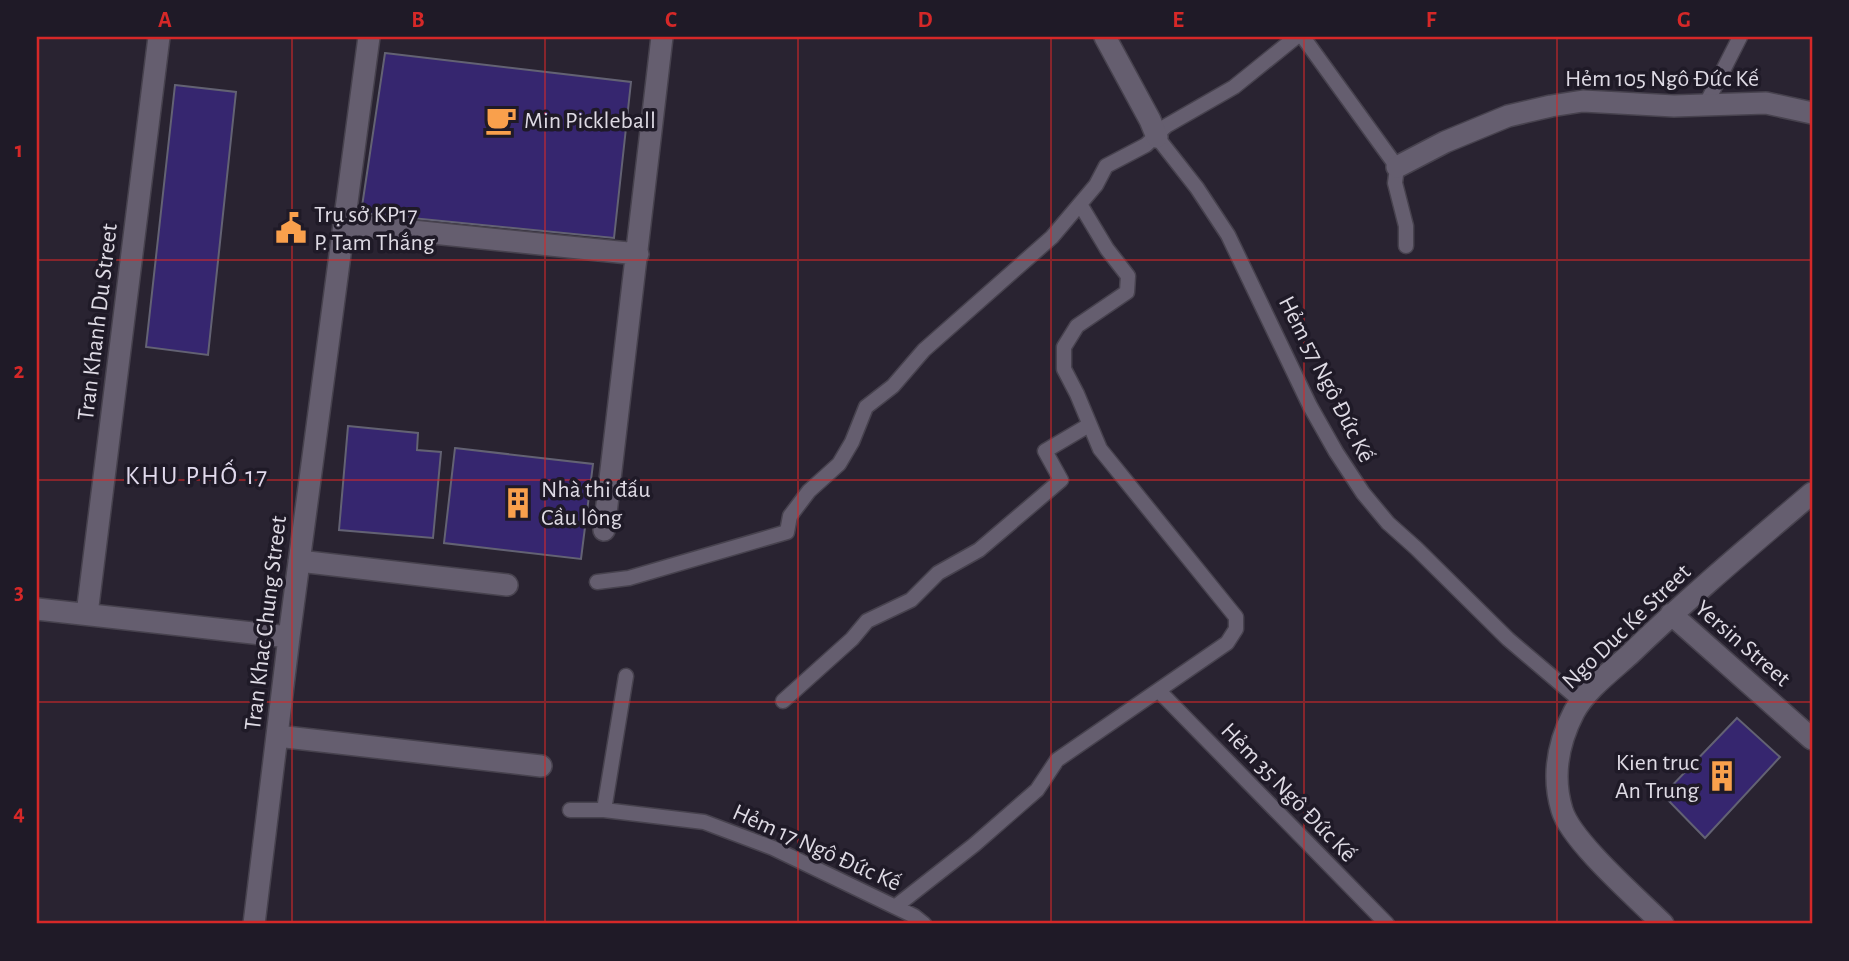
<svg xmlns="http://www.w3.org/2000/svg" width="1849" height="961" font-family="'Alegreya Sans',sans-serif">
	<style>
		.building { fill: #36266f; stroke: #636273; stroke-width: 2 }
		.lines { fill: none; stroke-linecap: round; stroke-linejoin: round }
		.service-casing { stroke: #47424e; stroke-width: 17 }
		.minor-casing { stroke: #47424e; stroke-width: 24 }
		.service { stroke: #655e6f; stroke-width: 14 }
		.minor { stroke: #655e6f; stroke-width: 21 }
		.grid { fill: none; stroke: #d62828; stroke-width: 2; stroke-opacity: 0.55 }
		.labels { text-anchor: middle; stroke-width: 7; stroke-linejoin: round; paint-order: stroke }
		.street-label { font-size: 24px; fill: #dedae4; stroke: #1f1a27 }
		.poi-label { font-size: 24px; fill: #dedae4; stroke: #1f1a27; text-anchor: start }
		.neighbourhood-label { font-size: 26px; letter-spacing: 2px; fill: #e1daed; stroke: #1f1a27 }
		.neatline { fill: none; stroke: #d62828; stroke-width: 2.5 }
		.grid-label { font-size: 23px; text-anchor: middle; font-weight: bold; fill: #d62828 }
	</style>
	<rect width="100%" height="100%" fill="#292331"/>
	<path class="building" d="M385 53 631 82 614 238 361 213Z
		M175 85 236 92 208 355 146 347Z
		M348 426 418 433 417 450 441 452 433 538 339 530Z
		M455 448 593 464 581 559 444 543Z
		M1737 718 1780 757 1705 838 1663 795Z"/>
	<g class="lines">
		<defs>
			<path id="service" d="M1303 37 1397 167 1395 183 1406 226V246
				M1706 104 1740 37
				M1157 137 1197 188 1228 235 1310 406 1336 452 1363 493 1388 523 1416 548 1508 639 1582 702
				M597 582 629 578 787 532 790 516 809 491 839 464 852 442 866 407 893 386 924 350 1052 237 1096 185 1106 166 1146 145 1166 126 1234 87 1296 37
				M1159 691 1387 924
				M783 701 852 639 867 621 911 600 938 573 979 550 1061 480 1045 451 1089 425
				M570 810H604L626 676
				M604 810 704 822 773 848 914 916 924 924
				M895 907 974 845 1037 790 1057 760 1227 643 1236 629V617L1100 449 1077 394 1064 369V347L1077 326 1127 292 1128 276 1107 249 1080 204"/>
			<path id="minor" d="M1105 37 1150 120 1157 137
				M1397 167 1445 142 1508 116 1551 106 1583 101 1674 106 1766 103 1812 113
				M344 224 638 254
				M604 530 662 37
				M299 561 507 585
				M37 609 289 637
				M87 614 159 37
				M1671 614 1812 739
				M277 736 541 766
				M254 924 289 637 369 37
				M1663 924C1638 899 1571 841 1562 810 1552 777 1558 743 1574 712 1586 690 1610 672 1629 655 1688 598 1750 546 1812 493"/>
		</defs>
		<use href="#service" class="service-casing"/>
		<use href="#minor" class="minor-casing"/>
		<use href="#service" class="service"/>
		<use href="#minor" class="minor"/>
	</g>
	<path class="grid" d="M292 37V924M545 37V924M798 37V924M1051 37V924M1304 37V924M1557 37V924M37 260H1812M37 480H1812M37 702H1812"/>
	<defs>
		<symbol id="cafe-bare" viewBox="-9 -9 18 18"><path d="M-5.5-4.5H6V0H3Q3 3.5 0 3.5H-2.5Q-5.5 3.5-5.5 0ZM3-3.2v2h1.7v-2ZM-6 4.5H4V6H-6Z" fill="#f9a04c" stroke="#1f1a27" stroke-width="2.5" paint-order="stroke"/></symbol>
		<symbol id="civic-bare" viewBox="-9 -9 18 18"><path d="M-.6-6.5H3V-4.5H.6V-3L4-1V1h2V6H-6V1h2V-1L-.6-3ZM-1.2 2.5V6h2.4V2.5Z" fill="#f9a04c" stroke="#1f1a27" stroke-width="2.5" paint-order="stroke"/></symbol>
		<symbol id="building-bare" viewBox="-9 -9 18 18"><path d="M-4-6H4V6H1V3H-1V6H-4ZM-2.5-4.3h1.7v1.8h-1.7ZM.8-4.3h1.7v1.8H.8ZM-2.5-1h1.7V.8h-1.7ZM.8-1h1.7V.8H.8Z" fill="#f9a04c" stroke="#1f1a27" stroke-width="2.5" paint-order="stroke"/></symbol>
	</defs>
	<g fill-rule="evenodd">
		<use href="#cafe-bare" x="479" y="98" width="44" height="44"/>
		<use href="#civic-bare" x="269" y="206" width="44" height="44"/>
		<use href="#building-bare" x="496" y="481" width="44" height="44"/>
		<use href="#building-bare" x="1700" y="754" width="44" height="44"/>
	</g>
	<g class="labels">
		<g class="street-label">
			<text x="1662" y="86">Hẻm 105 Ngô Đức Kế</text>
			<text transform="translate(97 322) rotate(-83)" y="8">Tran Khanh Du Street</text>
			<text transform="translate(1327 379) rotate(63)" y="8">Hẻm 57 Ngô Đức Kế</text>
			<text transform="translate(265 623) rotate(-83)" y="8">Tran Khac Chung Street</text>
			<text transform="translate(1626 626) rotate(-44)" y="8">Ngo Duc Ke Street</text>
			<text transform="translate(1743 643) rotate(41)" y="8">Yersin Street</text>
			<text transform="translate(1289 792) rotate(46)" y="8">Hẻm 35 Ngô Đức Kế</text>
			<text transform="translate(817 847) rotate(24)" y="8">Hẻm 17 Ngô Đức Kế</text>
		</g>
		<g class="poi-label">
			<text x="524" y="128">Min Pickleball</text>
			<text x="314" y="222">Trụ sở KP17<tspan x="314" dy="28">P. Tam Thắng</tspan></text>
			<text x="541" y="497">Nhà thi đấu<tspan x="541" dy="28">Cầu lông</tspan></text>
			<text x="1699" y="770" text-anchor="end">Kien truc<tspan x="1699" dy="28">An Trung</tspan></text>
		</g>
		<g class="neighbourhood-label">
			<text x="197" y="484">KHU PHỐ 17</text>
		</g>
	</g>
	<rect width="1849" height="961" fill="none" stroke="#1f1a27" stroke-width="77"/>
	<rect x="38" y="38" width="1773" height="884" class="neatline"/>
	<g class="grid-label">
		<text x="165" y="27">A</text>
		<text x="418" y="27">B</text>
		<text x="671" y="27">C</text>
		<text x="925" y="27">D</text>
		<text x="1178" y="27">E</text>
		<text x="1431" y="27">F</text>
		<text x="1684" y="27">G</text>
		<text x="19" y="157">1</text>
		<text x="19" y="378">2</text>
		<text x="19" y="599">3</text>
		<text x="19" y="820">4</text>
	</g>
</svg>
